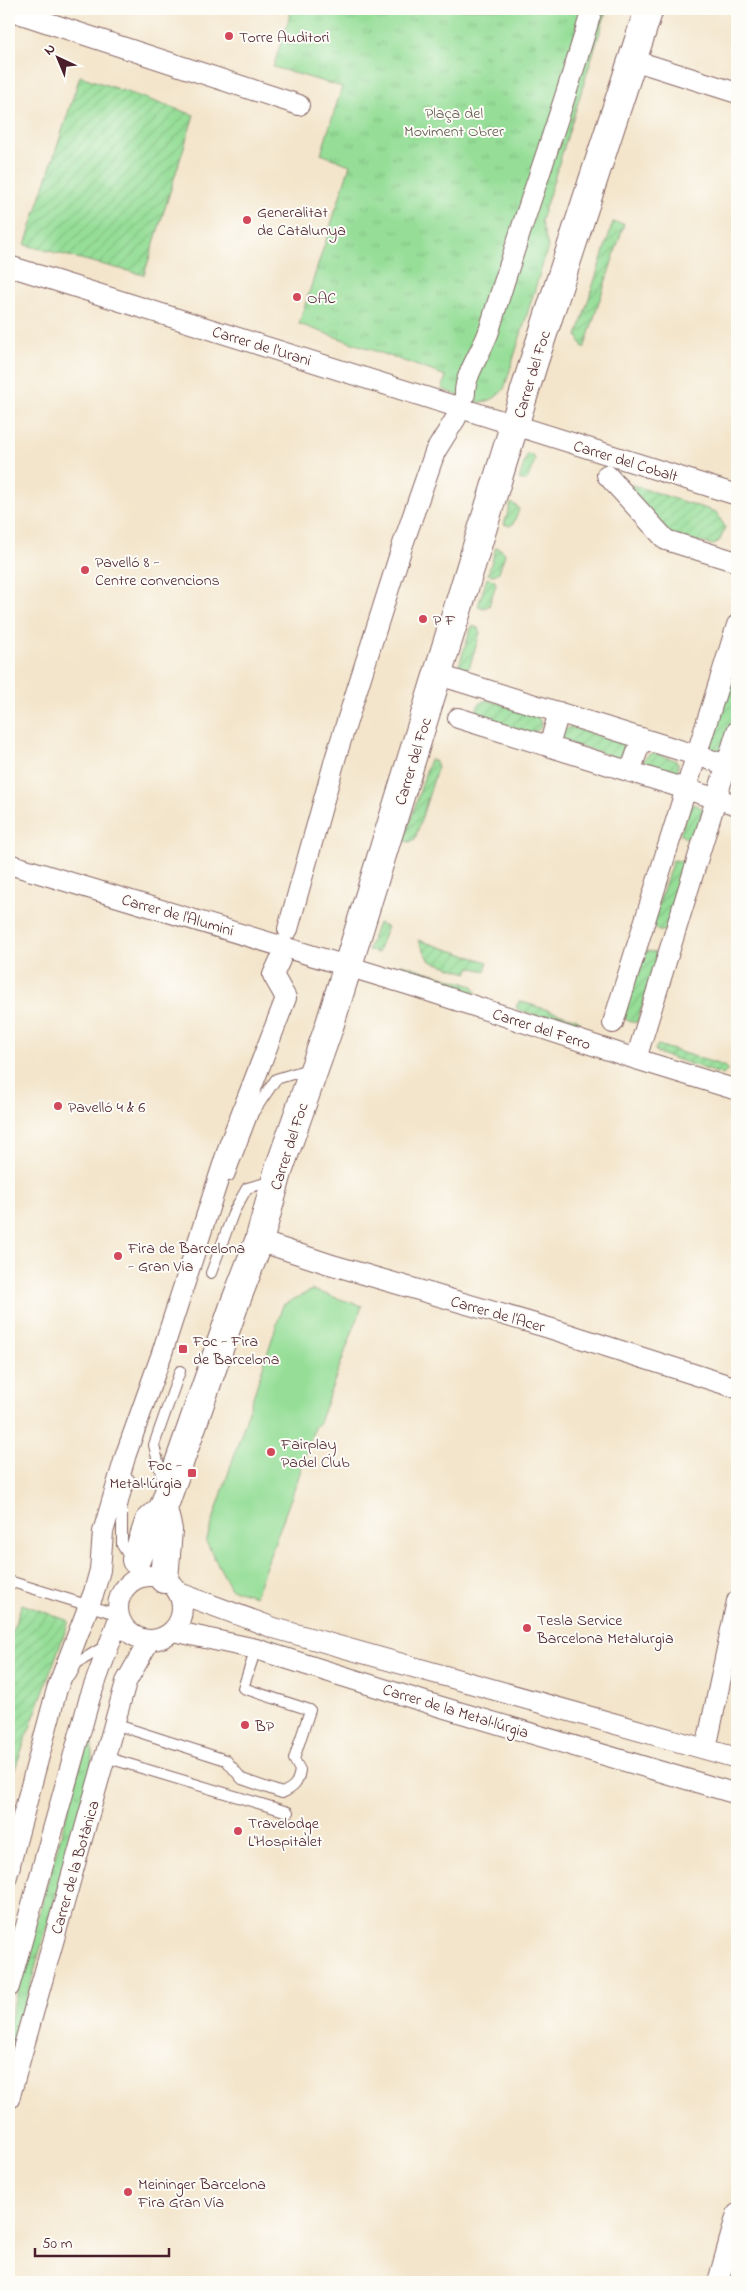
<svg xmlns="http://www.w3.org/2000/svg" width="746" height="2291" font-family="'Indie Flower',sans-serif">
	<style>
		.grass { fill: url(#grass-tufts); stroke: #707e62 }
		.garden { fill: url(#garden-furrows); stroke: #707e62 }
		.pitch { fill: #96de98; stroke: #707e62 }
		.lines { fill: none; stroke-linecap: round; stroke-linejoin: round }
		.lane-casing { stroke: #856463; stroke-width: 12 }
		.street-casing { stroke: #856463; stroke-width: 22 }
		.secondary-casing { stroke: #856463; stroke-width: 30 }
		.lane { stroke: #fff; stroke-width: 10 }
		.street { stroke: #fff; stroke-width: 20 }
		.secondary { stroke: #fff; stroke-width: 28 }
		.poi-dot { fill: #d1495b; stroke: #fdfcf7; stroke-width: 2 }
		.labels { text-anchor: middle; stroke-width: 4; stroke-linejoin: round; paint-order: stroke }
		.poi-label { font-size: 16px; fill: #4a1f2b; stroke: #fdfcf7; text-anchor: start }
		.park-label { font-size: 16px; fill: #61584c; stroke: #fdfcf7 }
		.street-label { font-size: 16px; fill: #4a1f2b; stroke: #fdfcf7 }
	</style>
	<defs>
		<pattern id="grass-tufts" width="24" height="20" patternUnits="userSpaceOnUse" patternTransform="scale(1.25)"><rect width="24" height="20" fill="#96de98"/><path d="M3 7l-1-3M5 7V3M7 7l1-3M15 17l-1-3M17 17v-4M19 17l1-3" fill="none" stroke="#83be83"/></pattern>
		<pattern id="garden-furrows" width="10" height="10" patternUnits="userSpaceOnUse" patternTransform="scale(1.25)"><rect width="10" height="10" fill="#96de98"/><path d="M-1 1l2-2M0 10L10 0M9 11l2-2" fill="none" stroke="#83be83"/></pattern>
	</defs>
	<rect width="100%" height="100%" fill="#fdfcf7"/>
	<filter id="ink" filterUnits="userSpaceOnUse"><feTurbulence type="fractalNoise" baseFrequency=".02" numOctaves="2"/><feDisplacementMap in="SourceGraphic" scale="10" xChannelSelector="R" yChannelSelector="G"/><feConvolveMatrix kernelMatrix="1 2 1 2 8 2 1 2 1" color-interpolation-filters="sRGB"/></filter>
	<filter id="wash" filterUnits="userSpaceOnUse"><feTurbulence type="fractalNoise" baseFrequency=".0096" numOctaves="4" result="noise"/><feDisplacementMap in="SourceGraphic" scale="20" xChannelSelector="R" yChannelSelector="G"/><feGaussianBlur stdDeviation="1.12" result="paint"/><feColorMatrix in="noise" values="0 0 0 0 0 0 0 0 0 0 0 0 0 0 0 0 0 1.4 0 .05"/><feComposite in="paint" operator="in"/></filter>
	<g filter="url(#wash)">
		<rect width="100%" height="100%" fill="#f3e5cb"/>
		<path class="grass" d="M292 9H607L541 221 548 247 504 389C484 413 467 398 442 389L446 376 299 324 350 165 321 154 342 87 273 67Z
			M97 1706 101 1707 92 1741V1766L9 2061V2021Z"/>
		<path class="garden" d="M80 76 194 115 144 275 25 245Z
			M613 222 624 224 584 349 577 336Z
			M527 454 533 455 535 460 528 479 525 481 519 479Z
			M632 485 716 512 725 527 720 540 714 545 672 536 628 486Z
			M511 503 517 506 519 510 513 524 510 526 504 524Z
			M496 547 502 550 505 554 499 572 494 575 488 574Z
			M487 578 494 580 496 584 489 606 483 608 478 606Z
			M472 626 478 628 480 633 469 668 465 670 458 668Z
			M730 681H737V716L728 747 717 752 712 751 708 745Z
			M487 700 537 716 540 720 541 728 532 734 478 715 477 707 481 702Z
			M571 727 621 743C626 749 627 753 622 759L562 741V734L565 729Z
			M654 753 675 760 678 763V772L675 775 645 767 644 760 648 755Z
			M430 759 436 762 438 766 415 839 410 842 404 841Z
			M695 804 703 809 695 840 689 841 680 834 690 806Z
			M673 860 683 861 687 865 666 930C658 933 656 930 652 924Z
			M378 923 387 927 378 953 368 950Z
			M418 940 488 962 485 971 470 967 467 973 430 961Z
			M645 951 654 952 658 957 637 1022C630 1023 627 1021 623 1016Z
			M402 964 473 986 476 992 473 995 399 972V965Z
			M519 1001 577 1019 581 1023 576 1028 518 1010 516 1007Z
			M658 1045 724 1066 728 1070 723 1075 657 1053 655 1049Z
			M22 1604 69 1621 9 1785V1640Z"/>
		<path class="pitch" d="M312 1290 362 1306 318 1425H315L298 1479 255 1596 231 1589 206 1542 283 1305Z"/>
	</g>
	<g filter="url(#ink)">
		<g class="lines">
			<defs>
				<path id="lane" d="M229 1176 253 1113 276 1079 312 1068
					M211 1273 234 1211 247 1188 273 1181
					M129 1479 122 1506V1545L132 1561
					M164 1487 154 1445 180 1371
					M9 1581 119 1615
					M71 1675 77 1663 107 1645
					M114 1724 226 1760 242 1779 282 1793C295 1787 298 1783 300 1770L294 1759 310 1710 243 1688 256 1649
					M105 1757 288 1812
					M9 1887 15 1866"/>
				<path id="street" d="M9 10 299 105
					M633 60 737 93
					M9 266 737 495
					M465 394C464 375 483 350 489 331 521 223 561 117 592 9
					M607 475 666 540 737 562
					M439 675 737 768
					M458 718 737 805
					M549 746 559 712
					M630 772 642 738
					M9 864 413 986 636 1059 737 1090
					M288 929 336 756 403 544 435 452 456 418
					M613 1023 737 625
					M636 1059 737 731
					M259 1241 329 1264 549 1328 737 1388
					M118 1608a32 32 0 1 1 64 0a32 32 0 1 1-64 0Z
					M179 1593 274 1628 737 1758
					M173 1631 256 1649 438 1706 737 1794
					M706 1749 737 1601
					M9 1868 57 1689 94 1592 100 1570 103 1532 126 1454 161 1356 230 1143 286 998 273 975 280 960
					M9 1987 90 1697 119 1618
					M9 2099 126 1682 149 1641
					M718 2282 737 2214"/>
				<path id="secondary" d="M163 1509 168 1530 164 1579
					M136 1560 149 1522 163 1509 235 1303 259 1241 279 1169 329 1027 534 361 649 9"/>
			</defs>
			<use href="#lane" class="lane-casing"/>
			<use href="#street" class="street-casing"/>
			<use href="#secondary" class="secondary-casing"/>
			<use href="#lane" class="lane"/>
			<use href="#street" class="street"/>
			<use href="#secondary" class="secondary"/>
		</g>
	</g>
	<g class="poi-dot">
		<circle cx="229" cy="36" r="5"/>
		<circle cx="247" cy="220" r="5"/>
		<circle cx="297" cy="297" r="5"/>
		<circle cx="85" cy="570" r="5"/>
		<circle cx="423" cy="619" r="5"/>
		<circle cx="58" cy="1106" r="5"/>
		<circle cx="118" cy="1256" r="5"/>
		<rect x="178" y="1344" width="10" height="10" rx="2.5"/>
		<circle cx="271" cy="1452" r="5"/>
		<rect x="187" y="1468" width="10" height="10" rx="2.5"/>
		<circle cx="527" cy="1628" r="5"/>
		<circle cx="245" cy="1725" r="5"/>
		<circle cx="238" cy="1831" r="5"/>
		<circle cx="128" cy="2192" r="5"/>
	</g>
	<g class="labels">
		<g class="poi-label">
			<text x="239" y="42">Torre Auditori</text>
			<text x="257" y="217">Generalitat<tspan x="257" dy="18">de Catalunya</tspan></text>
			<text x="307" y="303">OAC</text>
			<text x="95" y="567">Pavelló 8 -<tspan x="95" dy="18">Centre convencions</tspan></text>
			<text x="433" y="625">P F</text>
			<text x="68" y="1112">Pavelló 4 &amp; 6</text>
			<text x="128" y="1253">Fira de Barcelona<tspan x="128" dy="18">- Gran Via</tspan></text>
			<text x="193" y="1346">Foc - Fira<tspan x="193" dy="18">de Barcelona</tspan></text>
			<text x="281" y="1449">Fairplay<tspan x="281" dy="18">Padel Club</tspan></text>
			<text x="182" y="1470" text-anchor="end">Foc -<tspan x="182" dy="18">Metal·lúrgia</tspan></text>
			<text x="537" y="1625">Tesla Service<tspan x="537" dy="18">Barcelona Metalurgia</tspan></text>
			<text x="255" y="1731">BP</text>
			<text x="248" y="1828">Travelodge<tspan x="248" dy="18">L'Hospitalet</tspan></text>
			<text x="138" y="2189">Meininger Barcelona<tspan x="138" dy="18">Fira Gran Vía</tspan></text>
		</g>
		<g class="park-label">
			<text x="454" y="118">Plaça del<tspan x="454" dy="18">Moviment Obrer</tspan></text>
		</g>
		<g class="street-label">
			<text transform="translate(262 345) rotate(17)" y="6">Carrer de l'Urani</text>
			<text transform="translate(531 374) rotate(-73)" y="6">Carrer del Foc</text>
			<text transform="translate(626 460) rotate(17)" y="6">Carrer del Cobalt</text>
			<text transform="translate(412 761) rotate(-73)" y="6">Carrer del Foc</text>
			<text transform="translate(178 914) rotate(16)" y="6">Carrer de l'Alumini</text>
			<text transform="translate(542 1028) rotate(18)" y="6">Carrer del Ferro</text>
			<text transform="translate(288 1146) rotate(-72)" y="6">Carrer del Foc</text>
			<text transform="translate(498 1313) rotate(16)" y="6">Carrer de l'Acer</text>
			<text transform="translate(456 1710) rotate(17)" y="6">Carrer de la Metal·lúrgia</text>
			<text transform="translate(74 1867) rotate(-74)" y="6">Carrer de la Botànica</text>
		</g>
	</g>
	<rect width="746" height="2291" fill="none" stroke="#fdfcf7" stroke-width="30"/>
	<g transform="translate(58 58) rotate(316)" stroke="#fdfcf7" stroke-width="4" paint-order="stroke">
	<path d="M0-4L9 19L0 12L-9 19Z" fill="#4a1f2b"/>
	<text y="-8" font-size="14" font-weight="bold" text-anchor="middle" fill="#4a1f2b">N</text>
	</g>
	<path d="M35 2248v8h134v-8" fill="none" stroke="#4a1f2b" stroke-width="2.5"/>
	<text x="42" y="2248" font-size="15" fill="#4a1f2b" stroke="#fdfcf7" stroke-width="4" paint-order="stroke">50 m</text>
</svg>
